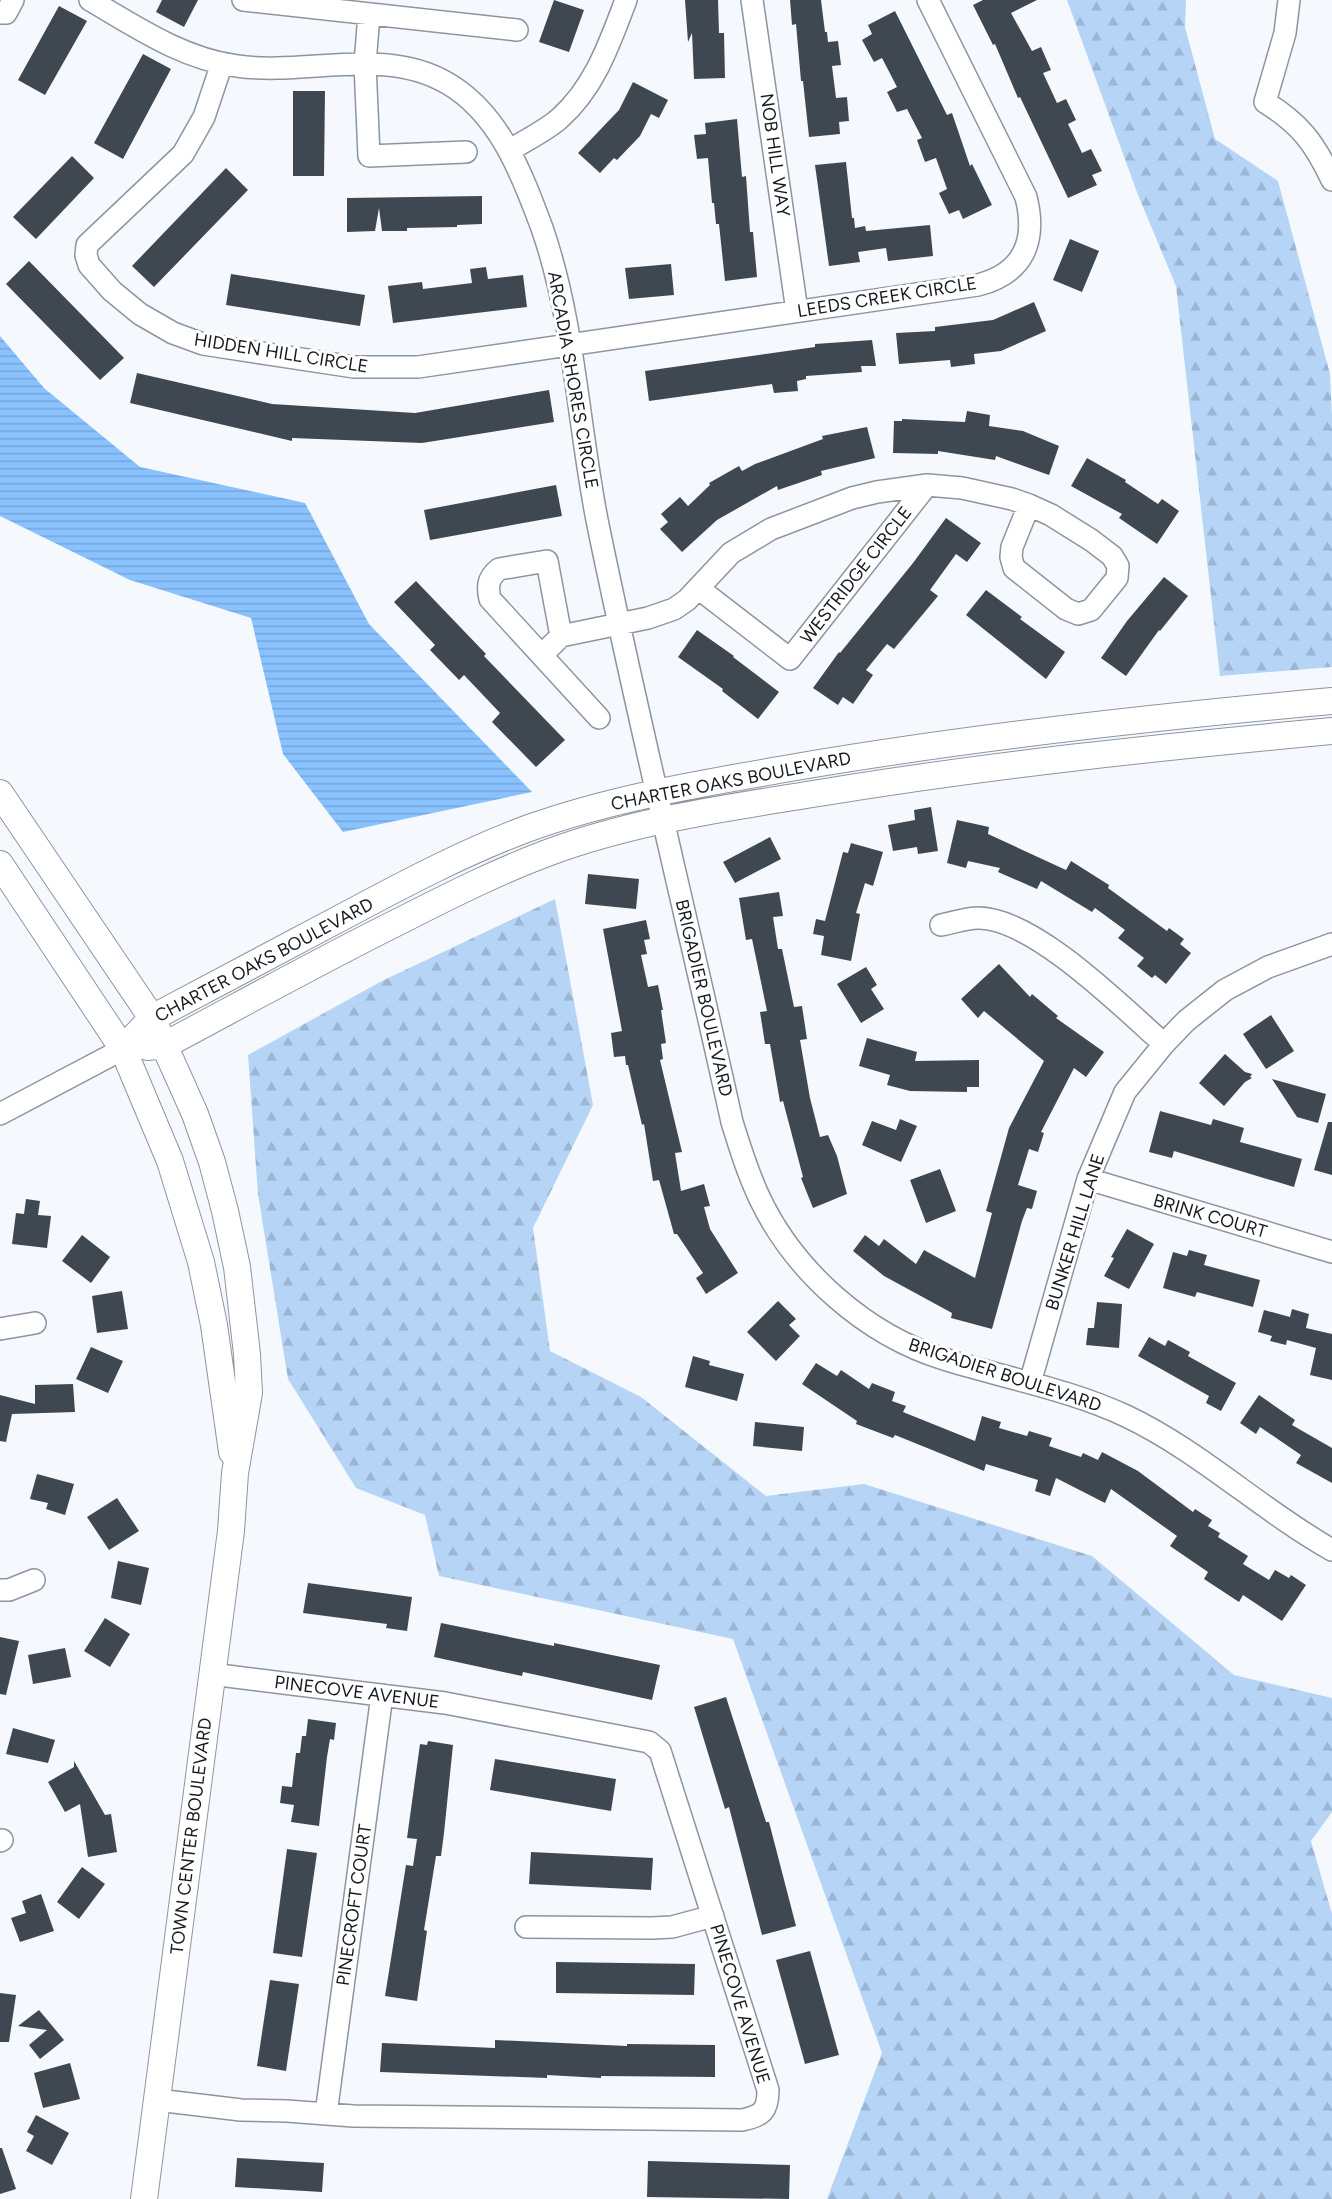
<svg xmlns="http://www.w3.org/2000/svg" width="1332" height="2199" font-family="Figtree,sans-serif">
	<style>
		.forest { fill: url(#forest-firs) }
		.water { fill: url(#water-rules) }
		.building { fill: #3f4851 }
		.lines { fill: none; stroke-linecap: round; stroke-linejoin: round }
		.minor-casing { stroke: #8c95a0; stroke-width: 24 }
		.tertiary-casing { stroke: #8c95a0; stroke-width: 28 }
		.minor { stroke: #fff; stroke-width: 21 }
		.tertiary { stroke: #fff; stroke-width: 26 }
		.labels { text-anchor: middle; stroke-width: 6; stroke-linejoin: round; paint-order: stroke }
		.street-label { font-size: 18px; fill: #171a1e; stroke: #fff }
	</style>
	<defs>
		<pattern id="forest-firs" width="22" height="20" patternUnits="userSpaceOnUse" patternTransform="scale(1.5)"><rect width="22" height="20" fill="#b5d4f6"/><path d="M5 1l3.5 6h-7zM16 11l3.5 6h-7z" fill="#9bb5d2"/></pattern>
		<pattern id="water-rules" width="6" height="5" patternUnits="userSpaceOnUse" patternTransform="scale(1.5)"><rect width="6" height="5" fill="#89c2fe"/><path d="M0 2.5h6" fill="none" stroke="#76a6d9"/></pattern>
	</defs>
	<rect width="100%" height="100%" fill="#f5f9fe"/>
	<path class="forest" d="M1067 0H1186L1185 27 1215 139 1278 181 1330 374 1332 417V667L1220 676 1176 286 1138 195Z
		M555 899 593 1105 533 1228 550 1351 641 1397 766 1496 864 1484 1092 1556 1234 1675 1332 1698V1812L1311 1841 1332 1914V2199H827L882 2053 733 1639 439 1576 425 1515 356 1488 288 1379 258 1194 248 1055 382 981Z"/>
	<path class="water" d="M0 336 44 388 140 467 305 503 369 624 532 792 343 832 283 754 251 618 130 580 0 516Z"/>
	<path class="building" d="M162 0H198L184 27 156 12Z
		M554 0 584 10 569 52 539 42Z
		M685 0H718L719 33H724L725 78 694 79 692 33 688 42Z
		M790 0H821L825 32H827L828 42 838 41 841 65 832 66 836 98 847 97 849 121 839 122 840 134 809 137 803 81H801L796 24 792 25Z
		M983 0H1037L1011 13 1032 51 1041 47 1051 70 1043 73 1057 103 1066 99 1076 120 1068 124 1082 153 1091 149 1102 171 1092 175 1097 185 1068 198 1020 97 1018 98 995 44 993 45 973 5Z
		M59 6 87 21 45 95 18 80Z
		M895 11 947 115 952 113 970 166 972 164 992 205 963 219 959 210 949 214 939 193 947 189 936 158 925 162 917 140 922 138 907 109 897 112 887 92 897 87 882 58 874 62 862 40 872 34 868 25Z
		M143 54 171 69 123 159 94 143Z
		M633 82 668 100 659 118 651 114 640 136 617 160 614 158 600 173 578 153 619 110Z
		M293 91H325L324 176H293Z
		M737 119 742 177 746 176 750 232H753L757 277 725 281 719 224H716L714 203H712L708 158 697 159 694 135 706 134 705 123Z
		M72 156 94 178 36 239 13 217Z
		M846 162 852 218H854L855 228 865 226 866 231 930 225 933 256 888 261 886 248 858 252 860 262 829 266 815 165Z
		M226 168 248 190 154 287 132 266Z
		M482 196V224L457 225V227L407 228V231H382L379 208 375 231 347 232V198Z
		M1070 239 1099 251 1082 292 1053 280Z
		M29 261 124 358 100 380 6 284Z
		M671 264 674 295 629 299 625 268Z
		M486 267 488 279 523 275 527 307 393 323 388 286 422 282 423 289 472 283 470 269Z
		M231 274 365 295 360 326 226 305Z
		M1034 302 1046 331 1001 351 974 354 975 364 951 367 950 360 899 364 896 333 935 331V327L993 320Z
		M872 340 876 366H861L862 372 806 376V379L797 381 798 391 774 393 772 384 649 401 645 371 815 347V344Z
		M137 373 272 404 415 413 549 390 554 422 422 443 292 438V441L130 403Z
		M967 411 990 415 989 426 1023 431 1059 446 1049 475 996 456 995 460 938 451V454L893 453 894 421H902V419L965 422Z
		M867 427 875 458 821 471 822 475 778 490 777 486 717 520 682 552 660 529 668 522 661 514 680 497 688 506 710 485 709 483 739 466 742 471 755 464 823 439 822 436Z
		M1087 458 1126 480 1125 482 1158 504 1162 499 1179 511 1157 544 1119 518 1122 514 1071 486Z
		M556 485 562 516 430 540 424 510Z
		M946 518 981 543 967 562 956 554 930 590 938 596 894 649 887 644 866 670 873 675 853 704 843 697 838 705 813 688 839 652 840 653 913 563Z
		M1164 577 1188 596 1160 631 1159 630 1126 676 1101 658 1127 621Z
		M416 581 486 654 484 656 565 740 536 767 492 722 500 713 464 675 459 680 430 650 435 645 394 602Z
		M986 590 1022 617 1020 619 1065 652 1046 679 966 615Z
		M697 630 734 656 733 657 779 692 758 719 722 691 723 689 678 657Z
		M931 807 938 851 918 854 917 847 893 851 888 825 915 820 914 810Z
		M957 820 989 827 988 834 1066 870 1071 861 1109 885 1108 888 1167 931 1169 928 1184 939 1180 944 1191 953 1166 984 1155 975 1152 978 1137 966 1144 958 1118 938 1125 930 1095 908 1092 912 1041 881 1037 889 998 872 1000 868 968 861 966 868 947 863Z
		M770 837 781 859 735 883 723 862Z
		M851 843 883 852 873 886 865 883 856 913 860 914 851 961 821 955 824 936 813 934 816 919 825 921 843 852 848 853Z
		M588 874 639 879 636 909 585 904Z
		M779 892 783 916 773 917 778 949H782L794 1007 802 1006 807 1039 800 1040 810 1098 820 1137 828 1135 837 1156 847 1194 813 1208 801 1178 803 1177 783 1101 780 1102 770 1044H765L760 1012 767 1011 752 939 746 940 739 898Z
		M646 920 650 939 644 940 647 954 641 955 648 987 658 985 663 1010H661L666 1043 661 1044 663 1059 660 1060 682 1152 675 1153 681 1191 704 1184 710 1206 704 1207 710 1229 738 1273 706 1294 696 1278 703 1273 677 1234H674L659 1180 653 1181 644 1124 642 1125 628 1065H626L625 1056 614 1057 611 1033 622 1031 603 929Z
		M999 964 1030 997 1032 994 1058 1016 1056 1018 1104 1052 1086 1077 1074 1068 1041 1132 1044 1133 1038 1152 1029 1149 1018 1185 1037 1191 1032 1209 1027 1208 1022 1221 992 1329 951 1318 952 1313 884 1276 853 1251 865 1235 879 1246 884 1239 916 1264 924 1250 975 1278 992 1213 986 1211 1009 1128 1044 1061 984 1011 978 1018 961 999Z
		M866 967 877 985 871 989 884 1009 861 1023 837 984Z
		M1271 1015 1294 1051 1266 1069 1243 1034Z
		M867 1038 917 1052 915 1061 979 1060V1087H967V1092L910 1091 887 1085 890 1075 859 1066Z
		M1225 1054 1245 1072 1252 1074 1250 1077 1252 1078 1245 1082 1224 1106 1199 1083Z
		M1272 1079 1326 1094 1318 1123 1297 1117Z
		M1160 1111 1211 1125 1213 1119 1244 1128 1240 1142 1302 1159 1294 1187 1174 1151 1172 1158 1149 1152Z
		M900 1119 917 1126 901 1162 862 1145 872 1121 896 1130Z
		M1328 1122H1332V1175L1314 1170Z
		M940 1169 956 1211 926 1223 910 1180Z
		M26 1199 40 1201 38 1215 51 1216 47 1248 12 1244 16 1213 24 1214Z
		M1127 1229 1154 1244 1129 1289 1104 1276 1114 1258 1111 1257Z
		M82 1235 110 1257 91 1283 62 1261Z
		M1189 1250 1207 1255 1204 1265 1260 1280 1253 1307 1197 1292 1195 1297 1163 1288 1173 1252 1187 1256Z
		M122 1291 128 1329 97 1333 92 1296Z
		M778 1301 796 1319 789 1325 800 1336 776 1361 747 1332Z
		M1097 1302 1122 1304 1119 1348 1086 1345 1088 1328H1094Z
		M1292 1309 1309 1314 1306 1328 1332 1334V1380L1310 1375 1316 1348 1287 1340 1286 1345 1270 1341 1272 1336 1258 1332 1264 1310 1290 1317Z
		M1149 1337 1165 1346 1168 1340 1190 1352 1188 1356 1236 1383 1221 1411 1206 1403 1209 1396 1138 1356Z
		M91 1347 123 1361 108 1393 76 1379Z
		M693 1356 710 1361 709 1365 744 1374 737 1401 685 1387Z
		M816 1363 837 1376 841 1370 869 1389 872 1383 895 1392 892 1401 906 1406 903 1412 975 1441 982 1416 1001 1422 999 1428 1027 1436 1029 1431 1052 1438 1049 1446 1081 1457 1083 1453 1098 1460 1102 1452 1138 1471 1193 1512 1195 1509 1212 1520 1208 1526 1220 1533 1218 1537 1248 1556 1243 1564 1269 1580 1275 1570 1289 1578 1291 1575 1306 1585 1282 1621 1243 1595 1239 1602 1204 1579 1208 1572 1170 1546 1177 1536 1111 1489 1105 1503 1056 1478 1050 1496 1035 1491 1038 1480 986 1464 984 1471 895 1435 893 1438 856 1424 857 1421 802 1384Z
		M73 1384 75 1412 12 1414 6 1442 0 1441V1395L35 1404V1385Z
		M1259 1395 1295 1420 1292 1425 1332 1448V1483L1296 1463 1301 1455 1260 1427 1256 1434 1240 1423Z
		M755 1422 804 1427 802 1451 753 1446Z
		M37 1474 74 1484 65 1515 46 1509 48 1503 30 1499Z
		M117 1498 139 1531 109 1550 87 1517Z
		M118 1561 149 1568 141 1605 111 1598Z
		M308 1583 412 1597 407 1631 386 1628 387 1624 303 1613Z
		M105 1618 130 1634 110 1667 84 1651Z
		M441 1623 554 1646V1643L660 1665 652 1700 523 1672 522 1676 434 1657Z
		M0 1637 19 1641 6 1695 0 1694Z
		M65 1648 71 1677 33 1684 28 1655Z
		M726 1697 766 1822H769L796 1926 762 1935 729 1807 725 1809 694 1707Z
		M308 1719 336 1723 334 1740 330 1739 327 1757 319 1826 291 1822 294 1805 280 1803 282 1786 292 1787 296 1753H300L302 1736H306Z
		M13 1728 55 1740 48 1763 6 1754Z
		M428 1741 453 1745 444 1833 441 1856H436L424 1930 427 1931 417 2001 385 1996 406 1865 413 1866 417 1839 407 1838 420 1744 427 1745Z
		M495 1759 616 1779 611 1811 490 1790Z
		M74 1761 105 1815 111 1814 117 1852 88 1857 80 1804 65 1812 48 1782 74 1767Z
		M287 1849 317 1853 302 1957 273 1953Z
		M531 1852 653 1858 651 1890 529 1884Z
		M82 1867 105 1884 79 1919 57 1902Z
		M41 1894 54 1931 20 1942 11 1918 26 1913 22 1901Z
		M810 1951 839 2055 805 2064 776 1960Z
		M556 1962 695 1964 694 1995 556 1993Z
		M270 1980 299 1984 286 2071 257 2066Z
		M0 1993 16 1995 9 2042H0Z
		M39 2010 64 2040 40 2059 29 2045 47 2030 18 2026Z
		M495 2040 627 2046V2044L715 2045V2077L601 2076V2078L547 2075V2078L380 2072 382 2043 495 2048Z
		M70 2063 80 2099 43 2108 34 2073Z
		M36 2115 69 2133 52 2165 26 2151 34 2136 27 2132Z
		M0 2148H2L16 2189 0 2194Z
		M237 2158 324 2163 322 2192 235 2187Z
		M648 2161 790 2165 789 2199 647 2197Z"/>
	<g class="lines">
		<defs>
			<path id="minor" d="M90 0C136 27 183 59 237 66 306 76 384 46 447 83 499 113 522 174 542 228 575 323 578 426 598 525 639 725 688 923 732 1122 740 1148 748 1174 760 1199 795 1272 866 1335 944 1359 1005 1378 1068 1389 1126 1416 1200 1451 1261 1510 1332 1550
				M243 0 517 30
				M752 0 797 311
				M1289 0 1285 33 1265 102C1300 124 1314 142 1332 180
				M0 13H6L13 0
				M369 14 365 64 369 156 466 152
				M222 63 204 117 183 154 87 245 86 255 89 265 112 291 140 314 173 333 203 344 354 367H418L978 285C1024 273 1037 241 1026 197L928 0
				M509 151C525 140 546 131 560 118 595 87 610 42 626 0
				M698 588 790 659 927 485
				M561 636 547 561 499 569C488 578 487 586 490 599L599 718
				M542 655 561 636 648 618 674 609 687 600 731 553 771 529 852 498 877 492 927 485 962 488 1012 499 1029 505 1051 515 1091 540 1112 556 1118 566 1117 578 1091 610 1078 614 1066 609 1014 568 1011 557 1012 547 1029 505
				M941 925C953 923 966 918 978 918 1034 918 1122 1007 1164 1044
				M0 1114 123 1049
				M1088 1179 1332 1252
				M0 1329 35 1323
				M1030 1383 1088 1179 1125 1092 1164 1044 1186 1021 1225 990 1268 967 1332 944
				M0 1590H9L34 1580
				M0 1841 2 1840
				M526 1927 652 1928 672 1927 713 1916
				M157 2100 241 2110 287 2111 353 2116 742 2120C762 2116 768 2111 768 2090L660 1751 649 1742 445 1703 211 1674
				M326 2114 382 1695"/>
			<path id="tertiary" d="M0 793 152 1018 195 1114 212 1162 225 1211 237 1267 247 1354 249 1393 235 1473 231 1531 144 2199
				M0 864 123 1049 170 1161 201 1262 214 1325 232 1452
				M147 1047 165 1045C244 1003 323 959 404 919 455 893 507 867 561 848 645 819 732 807 819 793 989 765 1160 747 1332 731
				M123 1049 152 1018C218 983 284 948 350 913 408 882 467 851 529 828 616 797 705 783 796 767 973 737 1152 717 1332 701"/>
		</defs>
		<use href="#minor" class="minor-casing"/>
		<use href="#tertiary" class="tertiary-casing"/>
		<use href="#minor" class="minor"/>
		<use href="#tertiary" class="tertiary"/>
	</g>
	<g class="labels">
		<g class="street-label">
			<text transform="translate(775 155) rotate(82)" y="6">NOB HILL WAY</text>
			<text transform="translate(887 297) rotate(-9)" y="6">LEEDS CREEK CIRCLE</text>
			<text transform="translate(281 353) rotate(9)" y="6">HIDDEN HILL CIRCLE</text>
			<text transform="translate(573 380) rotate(80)" y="6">ARCADIA SHORES CIRCLE</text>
			<text transform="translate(856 575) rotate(-52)" y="6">WESTRIDGE CIRCLE</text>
			<text transform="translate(731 781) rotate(-11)" y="6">CHARTER OAKS BOULEVARD</text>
			<text transform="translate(264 960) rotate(-28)" y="6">CHARTER OAKS BOULEVARD</text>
			<text transform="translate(704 998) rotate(77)" y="6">BRIGADIER BOULEVARD</text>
			<text transform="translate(1210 1216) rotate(16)" y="6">BRINK COURT</text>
			<text transform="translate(1075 1232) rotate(-73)" y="6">BUNKER HILL LANE</text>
			<text transform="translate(1005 1375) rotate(18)" y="6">BRIGADIER BOULEVARD</text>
			<text transform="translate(357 1692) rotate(7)" y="6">PINECOVE AVENUE</text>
			<text transform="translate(191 1836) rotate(-83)" y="6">TOWN CENTER BOULEVARD</text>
			<text transform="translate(354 1905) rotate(-82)" y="6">PINECROFT COURT</text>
			<text transform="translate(740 2004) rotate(73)" y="6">PINECOVE AVENUE</text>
		</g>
	</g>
</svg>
